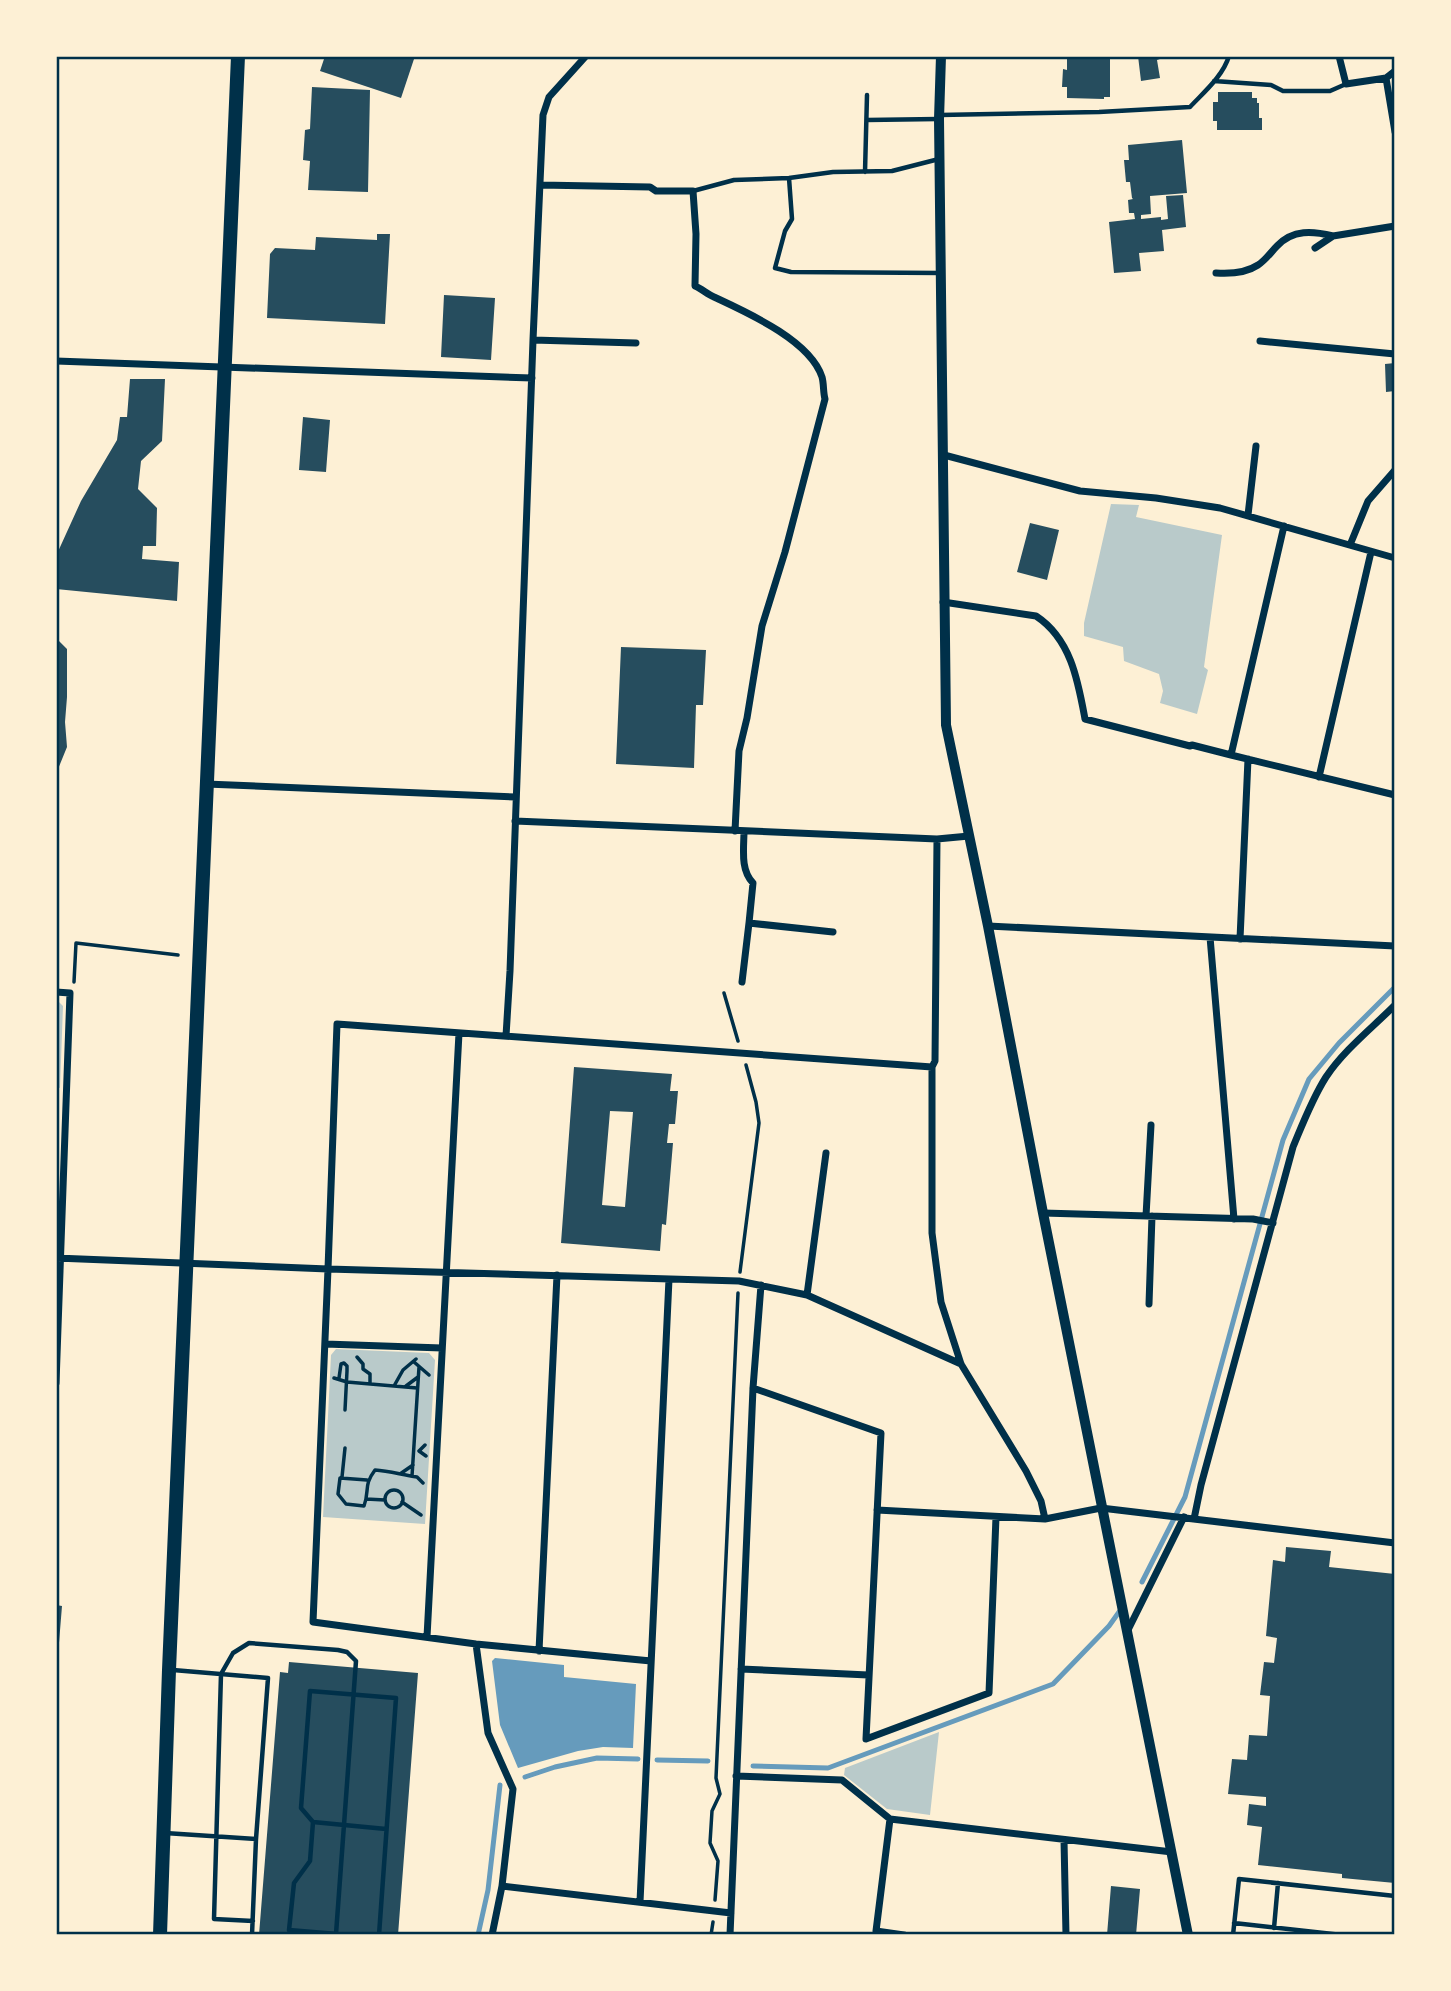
<svg xmlns="http://www.w3.org/2000/svg" width="1451" height="1991" font-family="'IBM Plex Sans',sans-serif">
	<style>
		.green { fill: #b9caca }
		.water { fill: #669bbc }
		.lines { fill: none; stroke-linecap: round; stroke-linejoin: round }
		.stream { stroke: #669bbc; stroke-width: 5 }
		.building { fill: #264d5e; fill-rule: evenodd }
		.path { stroke: #003049; stroke-width: 3.5 }
		.service { stroke: #003049; stroke-width: 4.5 }
		.minor { stroke: #003049; stroke-width: 7 }
		.tertiary { stroke: #003049; stroke-width: 10 }
		.primary { stroke: #003049; stroke-width: 14 }
		.neatline { fill: none; stroke: #003049; stroke-width: 2.5 }
	</style>
	<rect width="100%" height="100%" fill="#fdf0d5"/>
	<path class="green" d="M1111 504 1139 505 1136 517 1222 535 1204 667 1208 670 1197 714 1160 703 1163 691 1159 674 1124 661 1123 647 1084 636V623Z
		M56 999 63 1006 60 1088 56 1087Z
		M336 1349 429 1353 435 1360 425 1524 323 1517 331 1355Z
		M939 1732 930 1815 887 1809 844 1775 845 1768Z"/>
	<path class="water" d="M495 1658 564 1665V1677L636 1684 633 1748 603 1747 578 1751 518 1768 500 1725 492 1661Z"/>
	<g class="lines">
		<path class="stream" d="M1142 1582 1185 1497 1283 1140 1309 1079 1339 1043 1395 987
			M657 1760 708 1761
			M753 1766 828 1768 1053 1684 1109 1626 1119 1612
			M525 1777 555 1767 597 1758 638 1759
			M478 1935 488 1890 500 1785"/>
	</g>
	<path class="building" d="M325 56H415L401 98 320 71Z
		M1062 56H1106V59H1110V97H1104V99L1067 98V87H1062L1063 69 1067 70V59H1062Z
		M1138 56H1160V59L1157 60 1160 78 1141 81Z
		M312 87 370 90 368 192 308 190 310 161 303 160 305 130 310 129Z
		M1218 92H1252V98H1257V103H1259V118H1262V130H1217V121H1213V102H1218Z
		M1182 140 1187 193 1150 196 1151 214 1141 215V219L1161 217V220L1168 219 1166 196 1183 195 1186 227 1162 230 1164 251 1139 253 1141 271 1114 273 1109 222 1135 219 1134 213H1129L1128 200 1133 199 1132 198 1130 182H1126L1124 160H1129L1128 145Z
		M377 234H390L385 324 267 318 270 254 275 248 315 250 316 237 377 240Z
		M444 295 495 298 491 360 441 357Z
		M1395 363V391L1386 392 1385 364Z
		M130 379H165L162 441 141 461 138 489 157 508 156 546H143L142 559 179 562 177 601 56 589V556L81 501 117 440 120 417H127Z
		M303 417 330 420 326 472 299 470Z
		M1030 523 1059 530 1047 580 1017 572Z
		M56 638 67 649V697L65 722 67 747 56 774Z
		M621 647 706 650 703 705H696L694 768 616 764Z
		M574 1067 672 1074 670 1091H678L675 1124H669L667 1143H673L666 1225 662 1224 660 1251 561 1243ZM610 1111 633 1112 625 1207 602 1205Z
		M1286 1547 1331 1551 1329 1567 1395 1574V1883L1342 1878V1874L1258 1865 1262 1827 1247 1825 1249 1804 1266 1806V1797L1228 1794 1232 1759 1247 1760 1249 1735 1267 1736 1270 1696 1260 1695 1264 1662 1274 1663 1277 1638 1266 1636 1273 1560 1285 1562Z
		M56 1605 62 1606 58 1655H56Z
		M289 1662 418 1673 398 1935H259L280 1672 288 1673Z
		M1111 1886 1140 1889 1136 1935H1107Z"/>
	<g class="lines">
		<path class="path" d="M74 982 76 943 178 955
			M724 993 738 1041
			M740 1272 759 1123 756 1102 746 1065
			M357 1357 363 1364V1369L370 1374V1384
			M414 1362 429 1375
			M334 1378 347 1382 417 1388
			M339 1378 341 1364 344 1363 347 1366V1371L345 1410
			M394 1386 403 1370 416 1359
			M406 1386 418 1377
			M425 1445 419 1451 426 1456
			M400 1474 413 1465
			M412 1476 419 1367
			M342 1477 345 1448
			M367 1480 340 1478 338 1494 346 1504 364 1506C370 1490 363 1486 375 1470 390 1471 402 1475 417 1477L423 1483
			M385 1499a9 9 0 1 1 18 0a9 9 0 1 1-18 0Z
			M366 1499 385 1500
			M402 1502 421 1515
			M715 1900 718 1861 710 1843 712 1811 720 1794 716 1778 738 1293
			M711 1935 713 1922"/>
		<path class="service" d="M1214 81 1271 85 1283 91H1330L1346 84
			M940 115 1099 112 1190 107C1204 92 1223 76 1229 56
			M867 120 938 119
			M865 172 867 95
			M789 178 792 219 785 231 775 268 791 272 941 273
			M693 191 734 180 789 178 833 172 892 171 939 159
			M173 1670 268 1678 256 1839 252 1935
			M313 1822 310 1861 294 1883 289 1930 349 1935
			M165 1833 256 1839
			M253 1921 214 1919 221 1674 233 1653 249 1643 338 1650 347 1652 356 1661 336 1934
			M1234 1923 1342 1935
			M1274 1928 1278 1883
			M379 1935 396 1698 310 1691 301 1808 313 1822 386 1829
			M1233 1935 1239 1879 1395 1896"/>
		<path class="minor" d="M1339 56 1346 84 1386 78
			M1395 71 1386 78 1395 132
			M540 185 650 187 656 191H693L696 234 695 286C702 289 707 294 714 297 746 312 810 340 822 377 824 384 823 392 825 399L785 552 762 626 747 718 739 751 735 831
			M1315 248 1333 236 1395 226
			M1216 273C1231 274 1246 273 1258 265 1266 260 1271 252 1277 246 1293 229 1313 231 1333 236
			M533 340 636 343
			M1260 341 1395 354
			M56 361 532 378
			M944 455 1080 491 1156 498 1220 508 1395 558
			M1248 515 1256 446
			M1284 526 1231 755 1395 795
			M1350 545 1368 501 1395 470
			M943 602 1036 616C1071 639 1078 681 1085 719L1190 746 1192 745 1231 755
			M1319 777 1371 552
			M206 784 516 797
			M515 821 937 839 969 836
			M744 831C744 848 740 870 753 883L749 923 833 932
			M937 839 935 1061 932 1067V1233L941 1302 961 1364 1026 1471 1041 1501 1045 1519
			M988 926 1395 946
			M1210 937 1234 1219
			M1240 939 1248 759
			M742 982 749 923
			M56 992 70 993 56 1383
			M506 1036 510 971 533 340 543 115 549 97 586 56
			M1043 1213 1253 1219 1273 1223
			M1146 1216 1151 1125
			M56 1258 328 1269 739 1281 807 1295 961 1364
			M807 1295 826 1153
			M1149 1304 1152 1216
			M325 1344 442 1348
			M753 1388 881 1433 866 1739 989 1693 996 1517
			M877 1510 1045 1519 1101 1508 1395 1543
			M1194 1519 1201 1485 1293 1147C1303 1123 1312 1099 1326 1077 1344 1050 1372 1028 1395 1005
			M1127 1632 1184 1517
			M427 1637 459 1033
			M476 1644 488 1733 513 1789 502 1886 492 1935
			M539 1651 557 1275
			M651 1661 476 1644 313 1622 328 1269 337 1024 932 1067
			M741 1669 868 1675
			M736 1776 842 1780 890 1819
			M1064 1840 1066 1935
			M502 1886 731 1913
			M640 1902 669 1279
			M730 1935 753 1388 761 1285
			M904 1935 876 1931 890 1819 1172 1852"/>
		<path class="tertiary" d="M941 56 939 119 946 725 988 926 1043 1213 1188 1935"/>
		<path class="primary" d="M160 1935 169 1670 238 56"/>
	</g>
	<rect width="1451" height="1991" fill="none" stroke="#fdf0d5" stroke-width="116"/>
	<rect x="58" y="58" width="1335" height="1875" class="neatline"/>
</svg>
